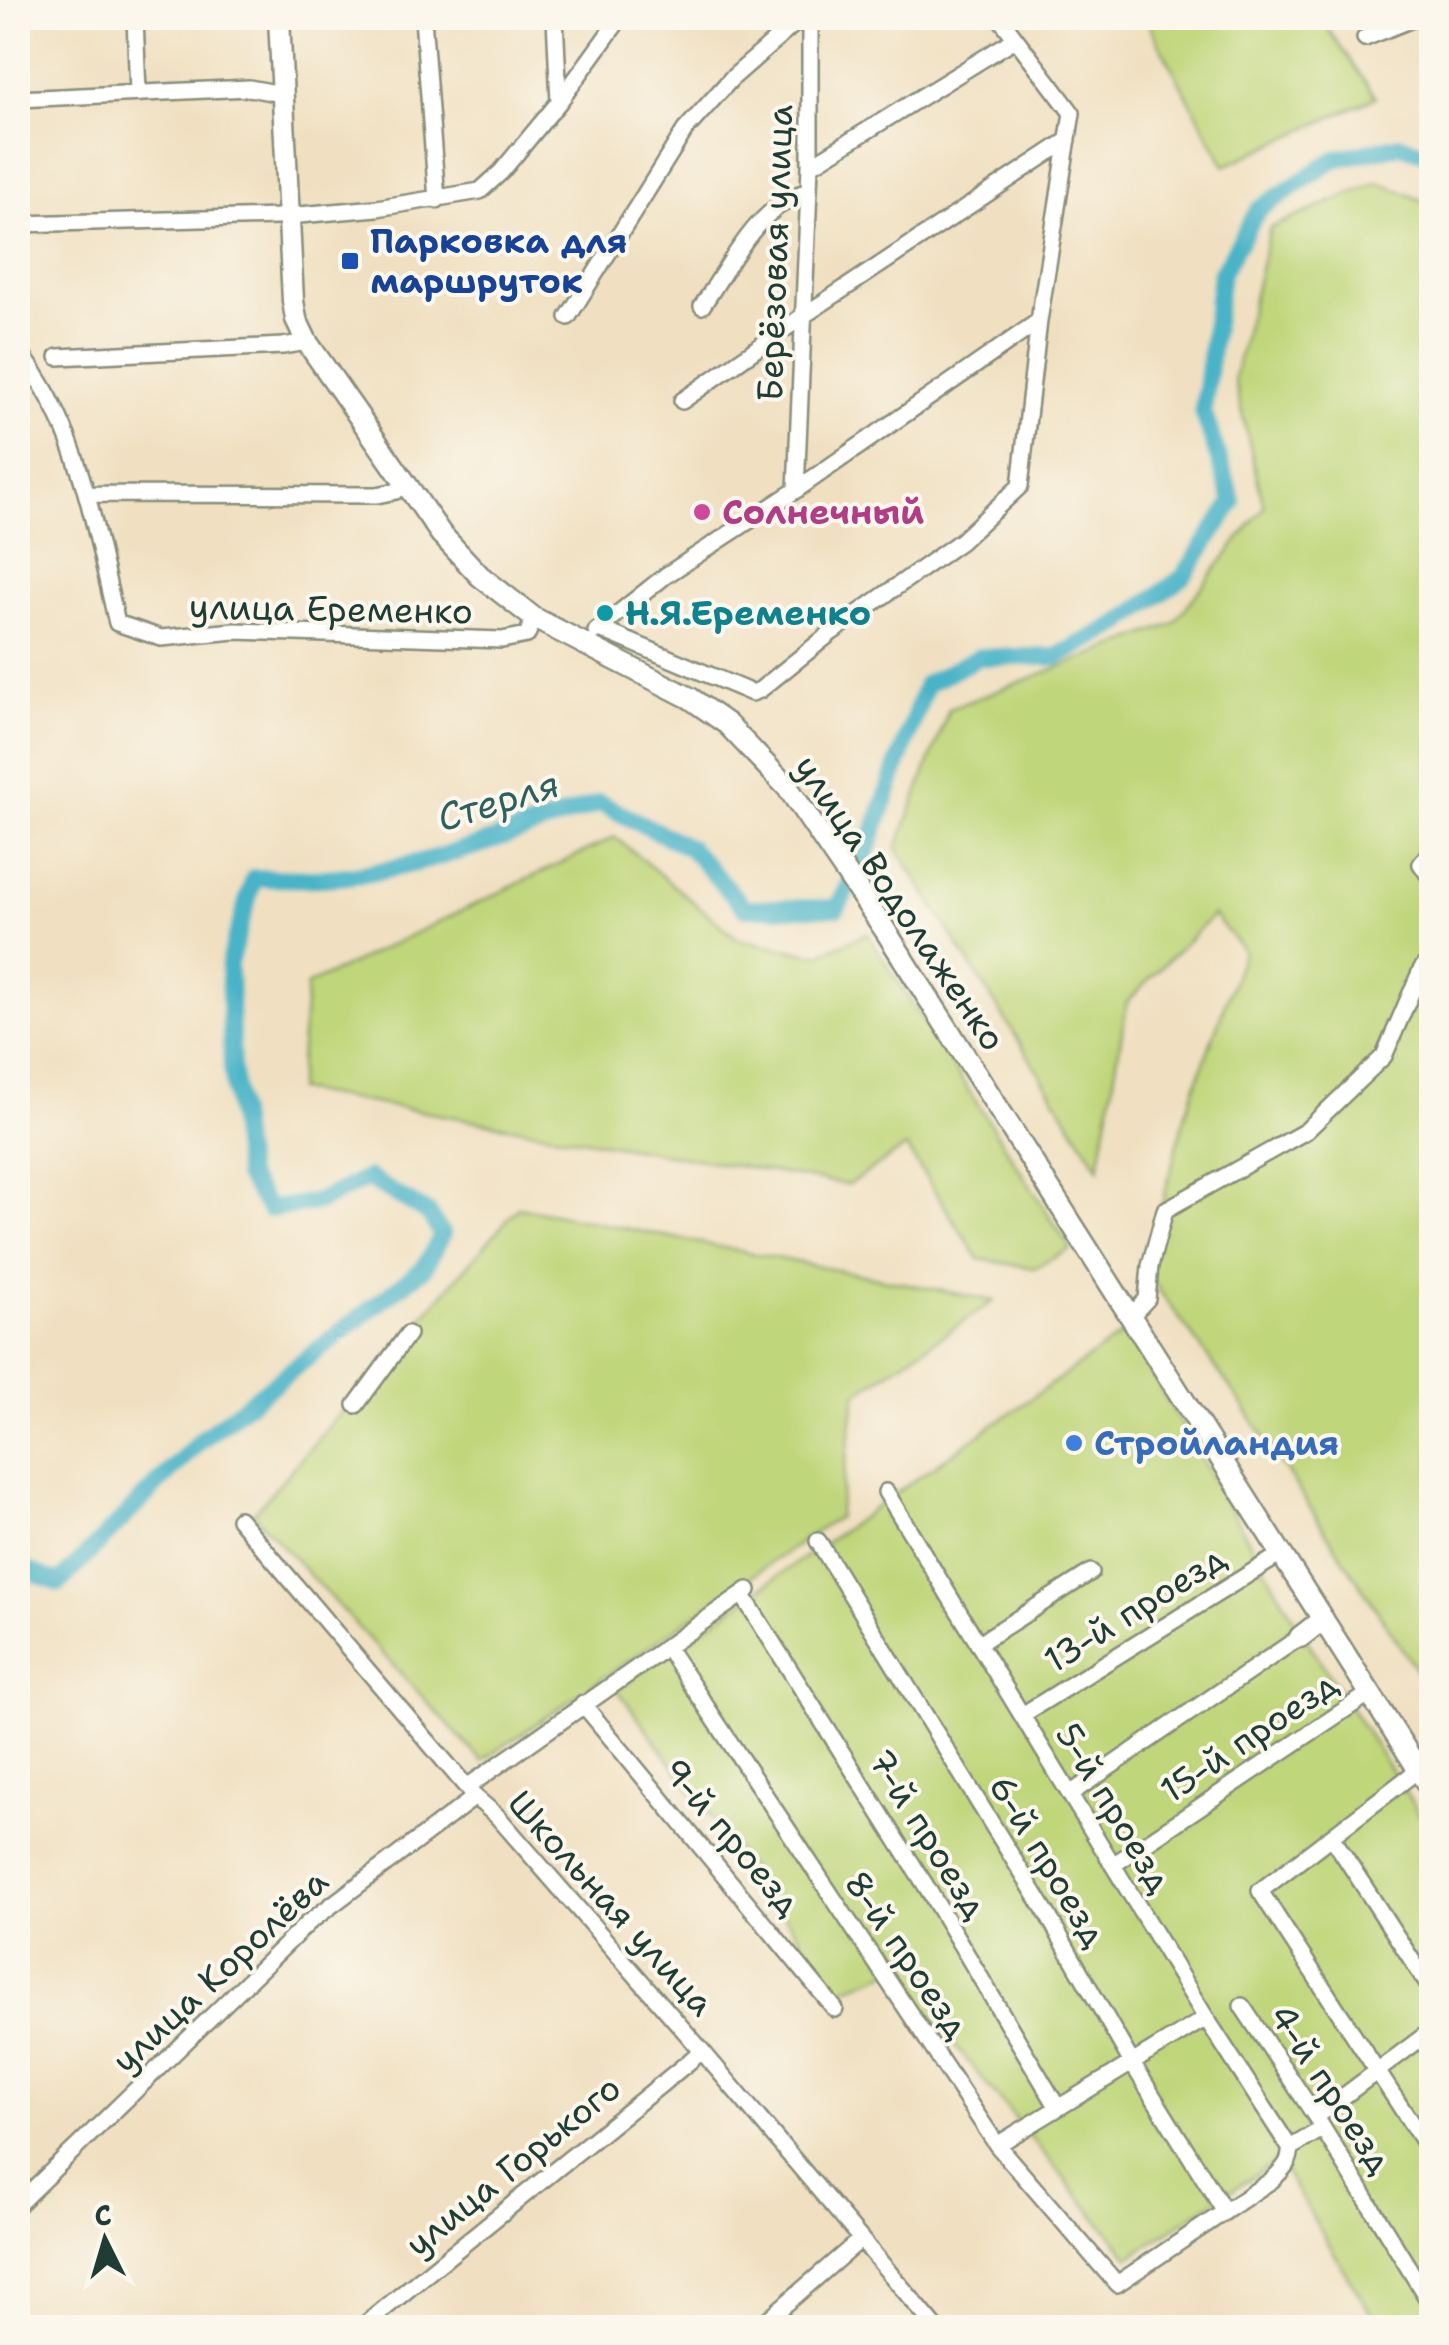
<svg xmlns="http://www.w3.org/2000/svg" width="1449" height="2345" font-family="'Shantell Sans',sans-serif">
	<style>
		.green { fill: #c0d67a; stroke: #708a57; stroke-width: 2.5 }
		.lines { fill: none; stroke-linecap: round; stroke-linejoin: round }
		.river { stroke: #49b4c7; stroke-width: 18 }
		.minor-casing { stroke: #888e7a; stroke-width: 20 }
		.major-casing { stroke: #888e7a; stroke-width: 25 }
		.minor { stroke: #fff; stroke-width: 15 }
		.major { stroke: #fff; stroke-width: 20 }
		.transit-dot { fill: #1a4fb4; stroke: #fbf7ec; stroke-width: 4 }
		.hotel-dot { fill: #d1479c; stroke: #fbf7ec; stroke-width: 4 }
		.culture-dot { fill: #0f9aa8; stroke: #fbf7ec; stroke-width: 4 }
		.shop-dot { fill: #3f7fe0; stroke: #fbf7ec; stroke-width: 4 }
		.labels { text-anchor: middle; stroke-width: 8; stroke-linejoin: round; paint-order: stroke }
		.transit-label { font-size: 35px; font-weight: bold; fill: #164399; stroke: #fbf7ec; text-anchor: start }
		.street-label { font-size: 35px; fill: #1f3d34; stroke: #fbf7ec }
		.hotel-label { font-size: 35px; font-weight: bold; fill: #b23c85; stroke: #fbf7ec; text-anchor: start }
		.culture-label { font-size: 35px; font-weight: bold; fill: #0d838f; stroke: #fbf7ec; text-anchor: start }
		.shop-label { font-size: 35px; font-weight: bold; fill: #366cbe; stroke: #fbf7ec; text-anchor: start }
		.water-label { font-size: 38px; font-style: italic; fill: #2c6160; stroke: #fbf7ec }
	</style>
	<rect width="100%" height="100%" fill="#fbf7ec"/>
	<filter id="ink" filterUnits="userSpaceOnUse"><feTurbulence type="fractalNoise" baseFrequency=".01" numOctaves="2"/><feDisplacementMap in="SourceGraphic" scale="20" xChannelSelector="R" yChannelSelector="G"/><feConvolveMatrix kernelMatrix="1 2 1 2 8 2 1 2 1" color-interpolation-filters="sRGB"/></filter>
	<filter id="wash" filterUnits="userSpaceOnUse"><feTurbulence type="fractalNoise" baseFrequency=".0048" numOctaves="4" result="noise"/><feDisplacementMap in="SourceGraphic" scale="40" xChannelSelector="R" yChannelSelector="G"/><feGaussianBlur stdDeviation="2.25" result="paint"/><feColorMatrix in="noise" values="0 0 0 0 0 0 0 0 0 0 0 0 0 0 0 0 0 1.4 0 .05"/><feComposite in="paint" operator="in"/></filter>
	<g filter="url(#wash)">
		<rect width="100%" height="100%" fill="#f0e0c1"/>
		<path class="green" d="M1159 18H1320L1376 97 1225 166 1148 23Z
			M1378 182 1431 204V1693L1243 1405 1145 1271 1186 1112 1244 951 1213 915 1127 1002 1099 1168 897 848 949 709 1173 624 1264 507 1234 378 1270 228Z
			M615 837 738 939 817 955 867 933 1071 1249 1034 1268 979 1259 906 1147 848 1185 297 1090 307 985Z
			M518 1207 994 1301 856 1394 838 1517 482 1761 253 1514Z
			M1127 1331 1303 1634 1431 1832V2327H1379L1278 2160 1129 2257 893 1970 840 1991 617 1689Z"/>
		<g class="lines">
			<path class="river" d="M18 1567 59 1583 202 1439 424 1268 442 1235 429 1214 368 1178 317 1202 269 1209 246 1176 232 1068 229 963 254 878C285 878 317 880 347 876 428 867 524 830 600 803L690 848 745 908H837L866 855 926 684 979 657H1056L1120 623 1183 577 1233 502 1203 411 1221 274 1258 210 1335 159 1400 145 1432 155"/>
		</g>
	</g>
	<g filter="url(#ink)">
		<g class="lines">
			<defs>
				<path id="minor" d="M135 18 138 93
					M423 18 437 200
					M555 18 559 102
					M1365 38 1415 18
					M18 99 249 88 282 94
					M810 166 1015 39
					M18 224 277 217 377 208 480 191 501 172 559 102 620 18
					M702 306C731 264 757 205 809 191
					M568 317 685 130 731 79 801 18
					M18 350C80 426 95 531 117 623L161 638 235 631 502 640 527 635 534 618
					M58 357 283 346 307 342
					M682 401 803 316 1068 140
					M796 490 810 166V18
					M87 494 377 495 396 491 406 483
					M600 629 752 693 760 690 832 632 961 541 1020 486 1039 321 1072 113 1000 18
					M596 631 665 576 796 490 1039 321
					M1432 849 1421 864 1432 880
					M1130 1317 1147 1299 1150 1266 1165 1210 1306 1131 1384 1056 1421 970 1432 956
					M356 1405 408 1334
					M239 1519 475 1797 497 1816 702 2051 936 2328
					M818 1541 1046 1912 1132 2063 1225 2212
					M742 1594 926 1886 1058 2108
					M978 1644 1091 1572
					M666 1646 997 2145 1117 2284 1272 2180C1281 2171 1292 2162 1290 2148L1206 2018 886 1492
					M583 1704 835 2009
					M1022 1715 1281 1554
					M1418 1770 1260 1891 1432 2155
					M467 1787 748 1590
					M1070 1794 1300 1637
					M1332 1837 1432 1991
					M1113 1865 1370 1693
					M1242 2006 1316 2117 1432 2306
					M1316 2117 1432 2030
					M997 2145 1206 2018
					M1290 2148 1322 2129
					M18 2204 308 1923 475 1797
					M361 2328C474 2234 589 2144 702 2051
					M758 2328 861 2239"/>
				<path id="major" d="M279 18 293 301 296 319 307 342 441 534 480 576 534 618 690 698 727 724 788 788 885 930 1432 1791
					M1300 1637 1323 1619"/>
			</defs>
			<use href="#minor" class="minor-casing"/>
			<use href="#major" class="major-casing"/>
			<use href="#minor" class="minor"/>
			<use href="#major" class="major"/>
		</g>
	</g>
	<rect class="transit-dot" x="340" y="251" width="20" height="20" rx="5"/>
	<circle class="hotel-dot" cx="702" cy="512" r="10"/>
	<circle class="culture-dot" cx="605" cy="613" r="10"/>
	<circle class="shop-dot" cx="1074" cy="1443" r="10"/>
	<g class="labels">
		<g class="transit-label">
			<text x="370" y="253">Парковка для<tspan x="370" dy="40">маршруток</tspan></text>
		</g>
		<g class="street-label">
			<text transform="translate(775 253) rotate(-88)" y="12">Берёзовая улица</text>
			<text transform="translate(331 609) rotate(1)" y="12">улица Еременко</text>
			<text transform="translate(900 903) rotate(56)" y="12">улица Водолаженко</text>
			<text transform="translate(1135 1609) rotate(-32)" y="12">13-й проезд</text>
			<text transform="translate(1249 1737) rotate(-34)" y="12">15-й проезд</text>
			<text transform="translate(1114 1808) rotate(59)" y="12">5-й проезд</text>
			<text transform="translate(928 1834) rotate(58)" y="12">7-й проезд</text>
			<text transform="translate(732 1837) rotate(50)" y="12">9-й проезд</text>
			<text transform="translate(1048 1861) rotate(59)" y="12">6-й проезд</text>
			<text transform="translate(611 1903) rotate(48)" y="12">Школьная улица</text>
			<text transform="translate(907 1955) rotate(56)" y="12">8-й проезд</text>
			<text transform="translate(220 1971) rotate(-43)" y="12">улица Королёва</text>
			<text transform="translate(1331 2089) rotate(57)" y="12">4-й проезд</text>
			<text transform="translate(513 2166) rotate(-39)" y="12">улица Горького</text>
		</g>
		<g class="hotel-label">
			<text x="722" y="524">Солнечный</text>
		</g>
		<g class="culture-label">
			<text x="625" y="625">Н.Я.Еременко</text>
		</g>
		<g class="shop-label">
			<text x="1094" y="1455">Стройландия</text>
		</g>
		<g class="water-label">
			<text transform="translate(498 801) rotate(-17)" y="13">Стерля</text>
		</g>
	</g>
	<rect width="1449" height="2345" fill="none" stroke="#fbf7ec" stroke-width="60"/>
	<g transform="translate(105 2240) rotate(355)" stroke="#fbf7ec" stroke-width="8" paint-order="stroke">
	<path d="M0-8L18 38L0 25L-18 38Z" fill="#1f3d34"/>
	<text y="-15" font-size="28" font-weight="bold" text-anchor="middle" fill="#1f3d34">С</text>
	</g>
</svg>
